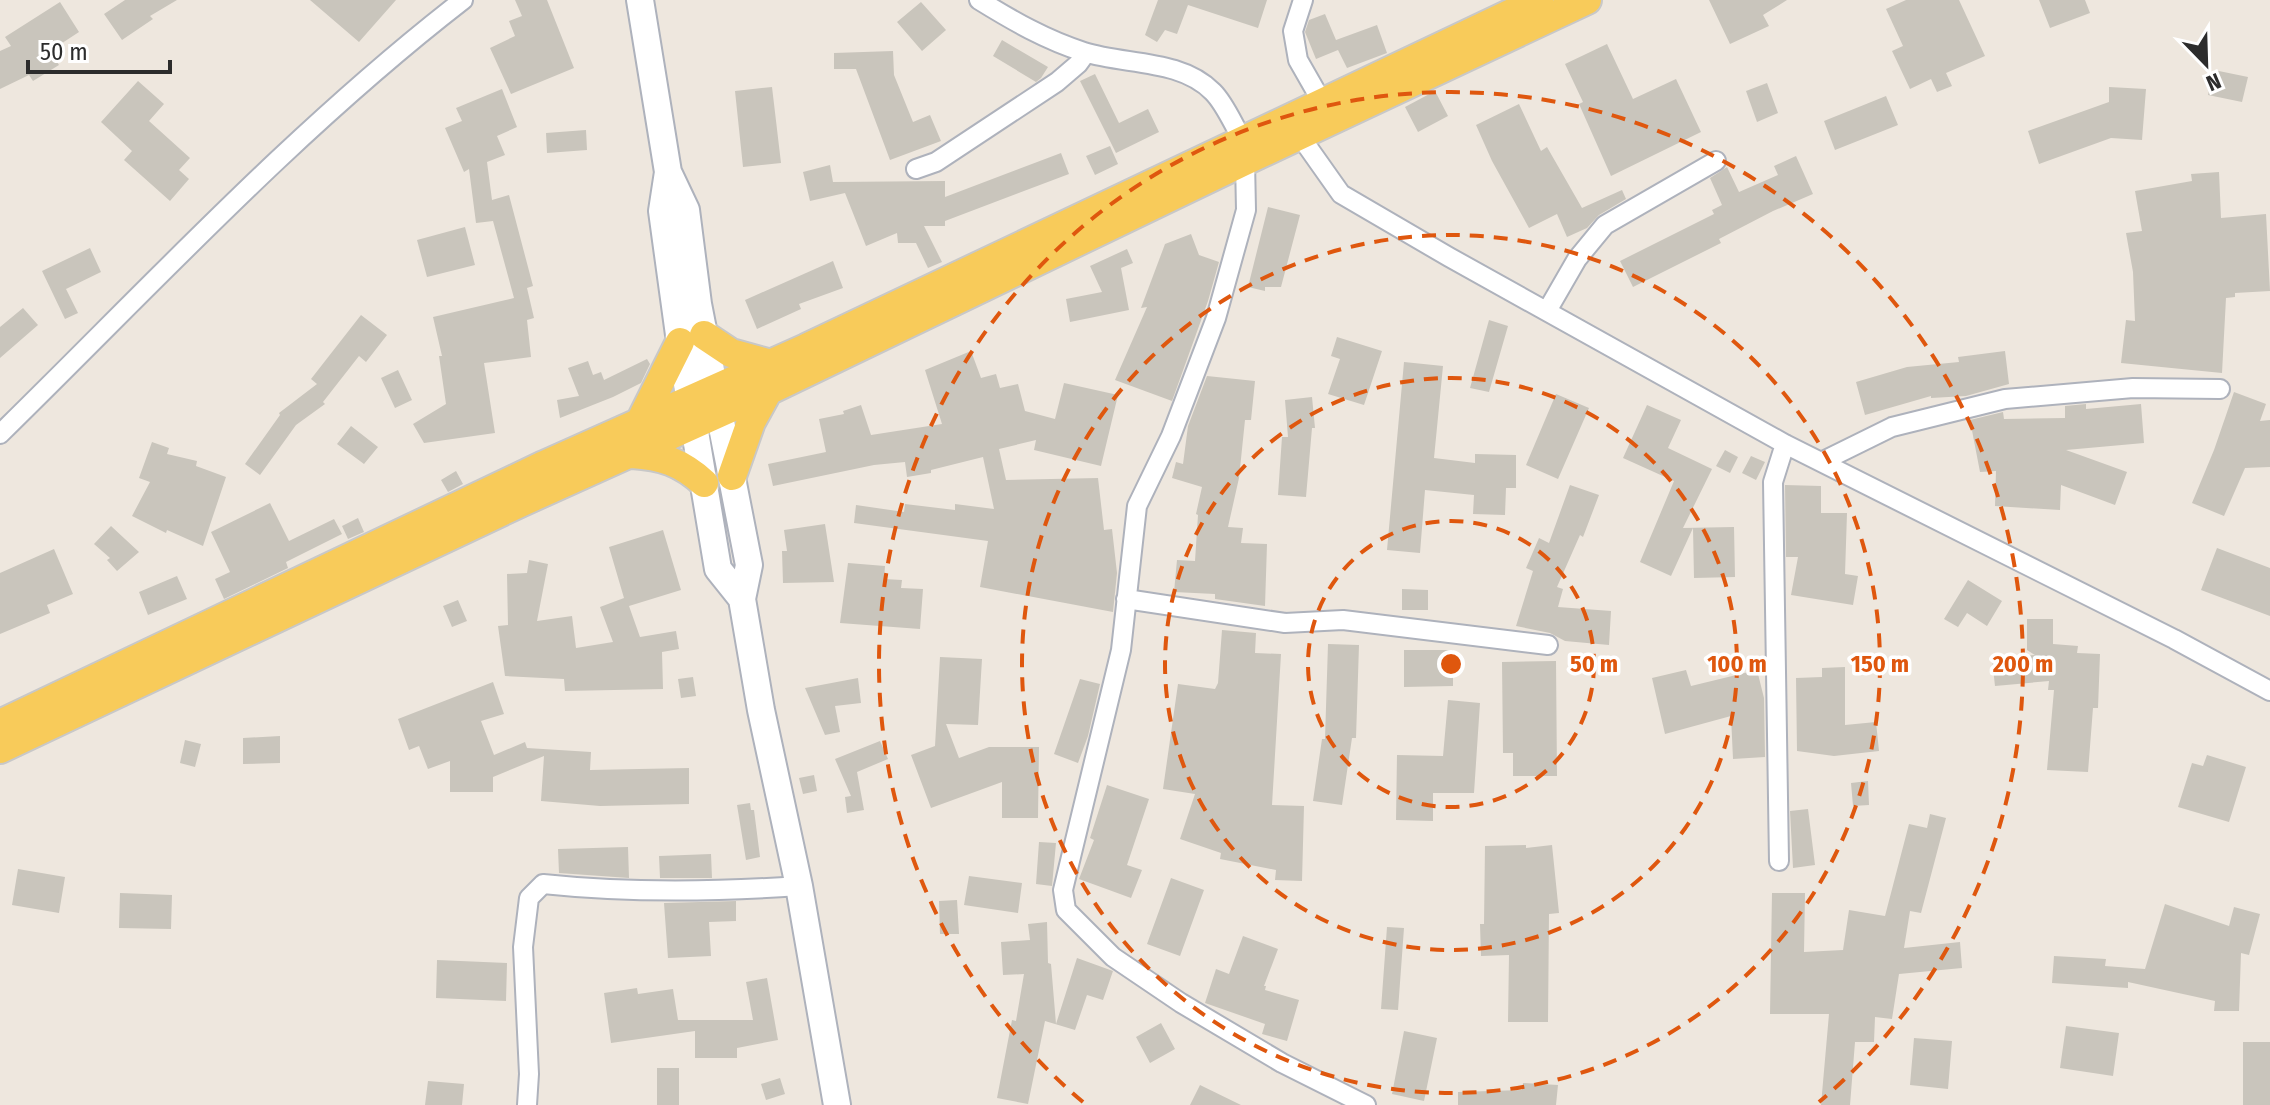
<svg xmlns="http://www.w3.org/2000/svg" width="2270" height="1105" font-family="'Fira Sans Condensed',sans-serif">
	<style>
		.building { fill: #c9c5bc }
		.lines { fill: none; stroke-linecap: round; stroke-linejoin: round }
		.street-casing { stroke: #aeb2bc; stroke-width: 22 }
		.secondary-casing { stroke: #aeb2bc; stroke-width: 30 }
		.primary-casing { stroke: #c8c8c8; stroke-width: 32 }
		.street { stroke: #fff; stroke-width: 18 }
		.secondary { stroke: #fff; stroke-width: 26 }
		.primary { stroke: #f8cb5a; stroke-width: 28 }
		.ring { fill: none; stroke: #df570e; stroke-width: 4; stroke-dasharray: 14 10 }
		.centre { fill: #df570e; stroke: #fff; stroke-width: 4 }
		.ring-label { font-size: 24px; text-anchor: middle; font-weight: bold; fill: #df570e; stroke: #fff; stroke-width: 7; stroke-linejoin: round; paint-order: stroke }
	</style>
	<rect width="100%" height="100%" fill="#eee7de"/>
	<path class="building" d="M125 0H177L150 16 153 19 122 40 104 14Z
		M310 0H396L359 42Z
		M515 0H547L574 68 511 94 490 48 515 36 509 21 522 16Z
		M1158 0H1267L1258 28 1188 5 1177 34 1165 30 1157 42 1145 35Z
		M1709 0H1787L1763 15 1769 26 1730 44Z
		M1906 0H1959L1985 56 1946 73 1952 86 1937 92 1931 79 1910 89 1892 51 1903 46 1886 9Z
		M2039 0H2085L2090 13 2050 28Z
		M60 2 79 32 50 51 59 65 33 81 29 75 0 89V51L11 46 5 37Z
		M921 2 946 30 922 51 897 22Z
		M1325 14 1336 40 1377 25 1387 53 1347 68 1338 50 1316 59 1305 32 1309 20Z
		M1002 40 1048 67 1041 78 1036 82 993 56Z
		M1607 44 1633 99 1676 79 1701 132 1611 176 1579 104 1583 102 1565 64Z
		M893 51 894 75 913 122 930 115 941 141 890 160 856 69H834V53Z
		M2214 70 2248 77 2242 102 2208 95Z
		M1095 74 1119 123 1148 109 1159 132 1116 153 1080 81Z
		M138 81 164 104 149 121 190 158 179 170 189 179 170 201 124 160 132 151 101 122Z
		M1767 83 1778 113 1757 122 1746 91Z
		M772 87 781 163 743 167 735 91Z
		M2109 87 2146 89 2142 140 2111 138 2039 164 2028 131 2109 102Z
		M502 89 517 127 497 136 505 155 487 162 492 200 509 195 533 286 527 288 534 318 527 320 531 357 484 363 495 433 424 443 413 424 446 404 439 356H442L433 317 514 298 493 221 476 223 469 169 464 172 445 128 462 121 456 108Z
		M1435 91 1448 116 1418 132 1405 107Z
		M1886 96 1898 125 1835 150 1824 121Z
		M1519 104 1541 151 1547 147 1582 208 1622 190 1626 199 1599 215 1587 228 1567 237 1557 214 1529 228 1492 161 1476 125Z
		M586 130 587 150 547 153 546 133Z
		M1110 146 1118 164 1095 175 1086 156Z
		M1061 153 1069 174 945 221V226H924L942 262 928 268 916 243H898L897 233 866 246 845 193 810 201 803 172 830 165 833 182 945 181V197Z
		M1796 156 1813 194 1773 211 1719 239 1721 243 1633 287 1620 261 1714 214 1712 210 1722 205 1710 178 1727 167 1739 192 1778 175 1774 166Z
		M2219 172 2221 218 2266 214 2270 291 2235 293V297L2226 298 2222 373 2121 363 2126 320 2135 321 2133 272 2126 233 2142 231 2135 191 2192 181 2191 174Z
		M1268 207 1300 215 1281 287H1265V291L1248 287Z
		M465 227 475 265 427 277 417 240Z
		M1191 234 1199 255 1219 262 1208 301 1172 401 1115 380 1147 307 1141 308 1165 244Z
		M90 248 101 272 66 289 78 313 65 319 42 271Z
		M1127 249 1133 263 1121 268 1129 310 1070 322 1066 299 1102 292 1090 266Z
		M833 261 843 288 799 304 801 309 757 329 745 300Z
		M23 308 38 325 0 358V327Z
		M361 315 387 335 366 362 359 356 323 402 325 404 296 425 260 475 245 464 280 415 279 413 317 384 311 379Z
		M1489 320 1508 326 1489 392 1470 388Z
		M1337 337 1382 351 1364 405 1328 394 1340 359 1331 356Z
		M971 351 981 378 996 374 1000 388 1018 384 1025 411 1055 419 1064 383 1118 395 1101 466 1034 450 1036 440 999 449 1006 480 1098 478 1104 530 1112 529 1117 573 1113 612 980 587 988 541 854 523 856 505 904 512 905 504 955 510V504L994 509 983 457 931 470V473L907 477 905 462 874 465 773 486 768 464 826 452 819 419 844 414 843 411 861 405 871 435 942 424 925 370Z
		M2005 351 2009 384 1966 396 1931 398V396L1865 415 1856 382 1907 367 1959 362 1958 357Z
		M647 359 650 364 641 383 613 397 560 418 557 400 579 396 568 368 588 361 593 375 601 372 604 380Z
		M1404 362 1443 366 1434 458 1475 463V454L1516 455V488H1506L1505 515 1473 514 1474 495 1425 490 1420 553 1387 550Z
		M398 370 412 400 395 408 381 378Z
		M1207 376 1255 381 1251 420H1245L1239 478 1228 527 1243 528 1241 543 1267 544 1265 606 1215 599V594L1174 592 1177 560 1195 561 1198 515 1196 514 1202 487 1172 478 1176 462 1183 464 1188 426Z
		M2234 392 2266 404 2260 421 2270 420V467L2245 468 2224 516 2192 503 2214 450Z
		M1556 394 1589 408 1558 479 1526 465Z
		M1312 397 1315 428H1312L1306 497 1278 495 1282 437H1288L1285 400Z
		M2086 404V409L2141 404 2144 443 2066 450 2127 472 2115 505 2061 485 2060 510 1995 506 1996 471 1980 472 1970 420 2003 412 2004 419 2065 418V406Z
		M1647 405 1681 420 1668 448 1712 469 1683 528 1734 527 1735 577 1694 578 1693 528 1671 576 1640 562 1674 481 1623 458Z
		M351 426 378 447 364 464 337 444Z
		M152 442 169 448 167 454 197 461 196 466 226 477 203 546 167 530 166 533 132 516 150 482 139 478Z
		M1725 450 1738 457 1730 473 1716 466Z
		M1751 456 1765 462 1756 480 1742 473Z
		M456 471 463 484 448 492 441 480Z
		M1570 485 1599 495 1583 537 1580 535 1557 587 1563 589 1558 607 1611 611 1609 645 1565 641 1550 633 1516 626 1533 571 1526 568 1539 538 1549 543Z
		M1785 485 1821 486V513H1847L1845 574 1858 576 1853 605 1791 595 1798 557H1786Z
		M270 503 289 541 334 519 342 534 286 562 288 568 224 599 215 579 230 572 211 532Z
		M358 518 364 532 348 539 342 526Z
		M825 524 834 582 783 583 782 551H787L784 530Z
		M111 526 139 552 117 571 107 560 110 558 94 544Z
		M663 530 681 590 629 606 640 637 676 631 679 649 662 652 663 689 565 691 564 679 505 676 498 626 508 625 507 574 527 573 529 560 548 564 537 621 572 616 576 648 613 642 600 607 624 598 609 547Z
		M2217 548 2270 568V616L2201 590Z
		M54 549 73 594 47 605 50 613 0 634V573Z
		M848 563 885 566 884 579 902 580 901 588 923 589 920 629 840 623Z
		M177 576 187 599 148 615 139 592Z
		M1968 580 2002 601 1987 626 1967 613 1958 627 1944 619Z
		M1402 589 1428 590V610H1402Z
		M458 600 467 621 452 627 443 606Z
		M2027 619H2053V644L2078 646 2077 653 2100 654 2098 708H2093L2088 772 2047 770 2054 690H2048L2049 681 1995 686 1992 659 2035 655 2027 650Z
		M1222 630 1256 633 1255 653 1281 654 1272 805 1304 806 1302 881 1275 880 1276 870 1220 859 1221 853 1180 839 1195 794 1163 789 1178 684 1215 689 1218 683Z
		M1328 644 1359 645 1356 738H1352L1342 805 1313 801 1322 739H1325Z
		M1404 650H1453V686L1404 687Z
		M940 657 982 659 978 725 946 724 959 758 989 747H1039L1038 818H1002V782L931 808 911 755 935 746Z
		M1556 661 1557 776H1513V753H1503L1502 662Z
		M1845 667V725L1876 722 1879 751 1834 756 1797 751 1796 678 1822 677V668Z
		M1686 670 1691 686 1757 670 1764 698 1765 757 1733 759 1731 716 1665 734 1652 678Z
		M693 677 696 696 681 698 678 679Z
		M858 678 861 703 835 706 840 732 825 735 805 688Z
		M1080 679 1100 684 1088 736 1078 763 1054 754Z
		M493 682 504 714 481 721 494 755 525 742 527 748 591 752 590 770 689 768V804L600 806 541 801 544 756 493 777V792H450V761L428 769 419 746 409 750 398 719Z
		M1448 700 1480 703 1474 793H1433V821L1396 820 1397 755 1443 756Z
		M280 736V763L243 764V738Z
		M185 740 201 744 195 767 180 763Z
		M880 741 888 759 857 772 864 810 847 813 845 797 851 796 835 759Z
		M2207 755 2246 767 2229 822 2178 807 2192 763 2203 766Z
		M814 775 817 791 803 794 799 778Z
		M1868 781 1869 805 1853 806 1851 783Z
		M1107 785 1149 799 1127 865 1142 870 1131 898 1079 879 1094 840 1090 838Z
		M750 803 751 810H754L760 857 746 860 737 805Z
		M1808 809 1815 865 1793 868 1790 811Z
		M1930 814 1946 818 1921 913 1910 911 1904 948 1960 942 1962 968 1899 974 1892 1019 1875 1017 1874 1042H1855L1850 1105H1821L1829 1014H1770L1772 893H1805L1804 952 1843 950 1849 910 1885 916 1909 824 1927 828Z
		M1039 842 1056 843 1052 886 1036 884Z
		M1526 845V848L1552 845 1559 913 1549 914 1548 1022H1508L1509 955 1481 956 1480 924H1484L1485 846Z
		M628 847 629 878 559 873 558 849Z
		M711 854 712 878H660L659 856Z
		M18 869 65 877 59 913 12 905Z
		M969 876 1022 883 1018 913 964 905Z
		M1171 878 1204 890 1180 956 1147 944Z
		M120 893 172 895 171 929 119 928Z
		M957 900 959 934H940L939 901Z
		M736 901V921L709 922 711 956 668 958 664 903Z
		M2165 904 2229 926 2234 907 2260 914 2249 955 2241 953 2239 1011H2214L2215 1001 2128 982V988L2052 983 2054 956 2106 959 2105 966 2145 969Z
		M1047 922 1048 963 1051 964 1056 1024 1077 958 1113 971 1103 1000 1087 995 1075 1030 1045 1021 1028 1104 997 1098 1012 1020 1016 1021 1024 974 1003 975 1001 942 1030 940 1028 924Z
		M1387 927 1404 928 1398 1010 1381 1009Z
		M1243 936 1278 949 1264 986H1266L1265 990 1299 1000 1287 1041 1262 1034 1265 1024 1205 1003 1216 969 1229 974Z
		M437 960 507 963 506 1001 436 998Z
		M767 978 778 1040 737 1048V1058H695V1031L611 1043 604 993 637 988 638 994 673 989 678 1020H753L746 982Z
		M1161 1023 1175 1049 1150 1063 1136 1037Z
		M2066 1026 2119 1033 2113 1076 2060 1068Z
		M1404 1031 1437 1038 1424 1101 1392 1094Z
		M1914 1038 1952 1041 1948 1089 1910 1085Z
		M2243 1042H2270V1105H2243Z
		M657 1068H679V1105H657Z
		M780 1078 785 1094 766 1100 761 1084Z
		M428 1081 464 1084 462 1105H425Z
		M1523 1083 1558 1085 1556 1105H1458V1092L1522 1090Z
		M1200 1085 1241 1105H1190Z"/>
	<g class="lines">
		<defs>
			<path id="street" d="M979 0C1013 21 1046 40 1084 52 1125 65 1181 59 1213 92 1225 104 1233 124 1242 139
				M1303 0 1293 31 1298 60 1322 102
				M1300 136 1341 194 1449 257 1785 444 2174 639 2270 691
				M1245 161 1246 210 1216 318 1171 436 1137 506 1121 650 1063 890 1066 910 1113 957 1181 1003 1282 1063 1366 1105
				M916 169 936 162 1057 82 1078 64 1086 53
				M1547 311 1577 259 1605 225 1716 161
				M0 434C151 286 295 130 463 0
				M1821 462 1892 427 2005 399 2133 388 2220 389
				M1126 599 1285 623 1343 620 1548 645
				M1779 861 1773 482 1785 444
				M527 1105 529 1074 523 947 529 898 543 884C628 893 713 892 799 886"/>
			<path id="secondary" d="M640 0 668 172 686 210 698 304 749 565 742 599 761 710 799 886 837 1105
				M668 172 662 211 680 342 718 569 742 599"/>
			<path id="primary" d="M704 335 731 353 771 364
				M640 422 680 342
				M632 454C662 456 681 462 704 483
				M732 476 751 422 768 391
				M0 724 544 465 806 348 1539 0
				M0 749 522 502 768 391 1245 161 1587 0"/>
		</defs>
		<use href="#street" class="street-casing"/>
		<use href="#secondary" class="secondary-casing"/>
		<use href="#primary" class="primary-casing"/>
		<use href="#street" class="street"/>
		<use href="#secondary" class="secondary"/>
		<use href="#primary" class="primary"/>
	</g>
	<g class="ring">
		<circle cx="1451" cy="664" r="143"/>
		<circle cx="1451" cy="664" r="286"/>
		<circle cx="1451" cy="664" r="429"/>
		<path d="M1083 1102A572 572 0 1 1 1819 1102"/>
	</g>
	<circle cx="1451" cy="664" r="12" class="centre"/>
	<g class="ring-label">
		<text x="1594" y="672">50 m</text>
		<text x="1737" y="672">100 m</text>
		<text x="1880" y="672">150 m</text>
		<text x="2023" y="672">200 m</text>
	</g>
	<g transform="translate(2206 64) rotate(157)" stroke="#ffffff" stroke-width="6" paint-order="stroke">
	<path d="M0-6L14 30L0 20L-14 30Z" fill="#2c2c2c"/>
	<text y="-12" font-size="22" font-weight="bold" text-anchor="middle" fill="#2c2c2c">N</text>
	</g>
	<path d="M28 60v12h142v-12" fill="none" stroke="#2c2c2c" stroke-width="4"/>
	<text x="40" y="60" font-size="24" fill="#2c2c2c" stroke="#ffffff" stroke-width="6" paint-order="stroke">50 m</text>
</svg>
